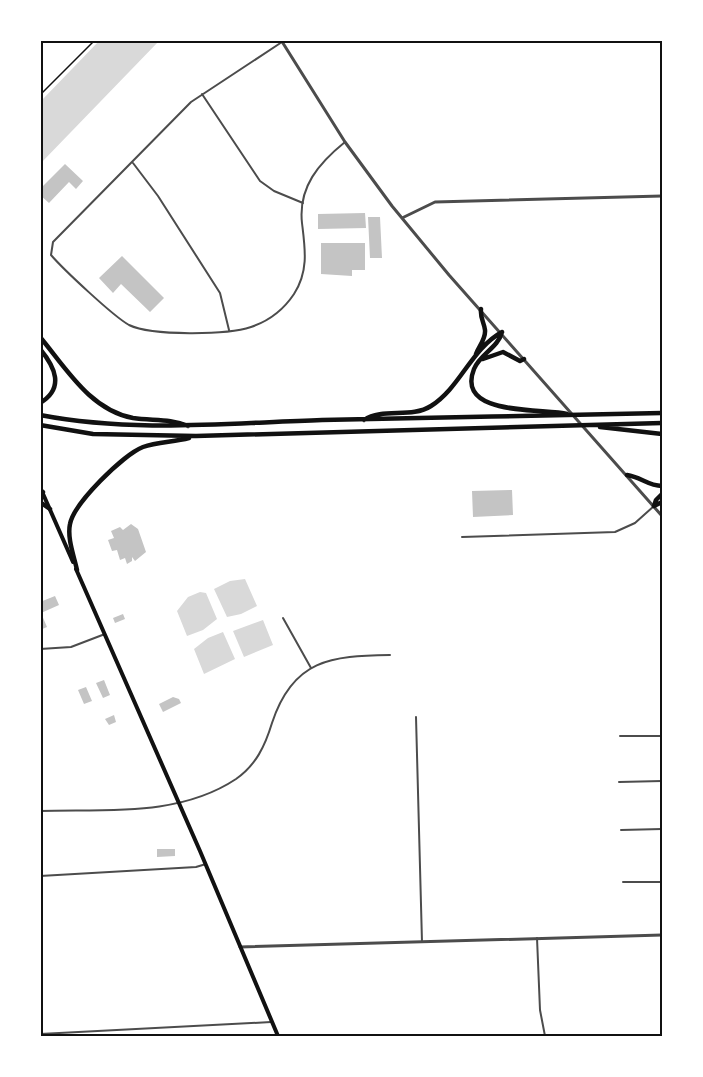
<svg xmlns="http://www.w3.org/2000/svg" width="703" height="1077" font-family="'Source Sans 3',sans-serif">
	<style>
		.water { fill: #d9d9d9 }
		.building { fill: #c4c4c4 }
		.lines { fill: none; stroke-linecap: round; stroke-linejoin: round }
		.path { stroke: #111; stroke-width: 1.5 }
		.minor { stroke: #4c4c4c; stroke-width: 2 }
		.tertiary { stroke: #4c4c4c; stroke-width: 3 }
		.primary { stroke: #111; stroke-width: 4 }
		.motorway { stroke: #111; stroke-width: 4.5 }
		.neatline { fill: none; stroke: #111; stroke-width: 2 }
	</style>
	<rect width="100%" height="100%" fill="#fff"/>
	<path class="water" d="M100 40 159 41 41 163V101Z
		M245 579 257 606 241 614 227 617 214 589 230 581Z
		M200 592 206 593 217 619 203 630 187 636 177 611 188 597Z
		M263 620 273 645 244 657 233 631Z
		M223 632 235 659 204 674 194 649 208 638Z"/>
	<path class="building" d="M65 164 83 181 76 189 69 182 49 203 40 195V189Z
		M365 213 366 228 318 229V214Z
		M368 217H380L382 258H370Z
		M321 243H365V270H352V276L321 274Z
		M122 256 164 298 150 312 121 284 113 293 99 278Z
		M512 490 513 515 473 517 472 491Z
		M131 524 138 529 146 552 135 561 132 557V561L127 564 125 558 120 560 117 550 112 551 108 540 114 538 111 531 120 527 123 530Z
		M55 596 59 605 41 613 47 627 40 630V602Z
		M123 614 125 619 115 623 113 618Z
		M104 680 110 695 103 698 96 683Z
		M86 687 92 701 84 704 78 690Z
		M173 697 179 699 181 703 163 712 159 704Z
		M114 715 116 722 109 725 105 719Z
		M157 849H175V856L157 857Z"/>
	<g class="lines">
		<path class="path" d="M40 95 95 40"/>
		<path class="minor" d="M282 42 191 102 53 242 51 255C63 269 113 316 129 325 152 336 227 335 251 327 269 321 284 309 294 294 309 271 305 248 302 223 298 187 319 163 345 142
			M202 94 260 181 274 191 303 203
			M133 163 158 196 220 293 229 330
			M462 537 615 532 635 523 654 506
			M283 618 311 668
			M40 649 71 647 105 634
			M416 717 422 942
			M620 736H662
			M619 782 662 781
			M40 811C106 809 179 817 236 779 256 765 265 746 272 723 293 659 331 656 390 655
			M621 830 662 829
			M40 876 196 867 206 864
			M623 882H662
			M537 938 540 1010 545 1036
			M40 1034 271 1022"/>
		<path class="tertiary" d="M281 40 345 142 392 206 449 275 662 516
			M402 218 435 202 662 196
			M240 947 662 935"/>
		<path class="primary" d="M40 487 73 562
			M76 569 200 851 278 1036"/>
		<path class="motorway" d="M502 332C498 348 480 354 474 369 455 417 544 408 567 414
			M40 337C66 368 90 410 133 418 152 421 170 418 188 426
			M40 349C55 367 65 388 40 403
			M476 354C479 346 486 339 485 330 484 322 480 318 481 309
			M483 359 503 352 520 361 524 359
			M40 415C134 433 227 423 322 420 435 417 549 416 662 413
			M364 420C383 407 411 419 431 406 460 388 471 349 502 332
			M40 425 93 434 196 436 662 423
			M600 427 662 434
			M627 475C641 477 648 486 662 486
			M40 493 43 492
			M40 502 50 509
			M654 506 656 500 662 494
			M654 506 662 502
			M77 570C74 556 67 538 70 524 74 503 123 455 143 447 157 442 174 442 189 438"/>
	</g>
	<rect width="703" height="1077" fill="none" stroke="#ffffff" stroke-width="84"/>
	<rect x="42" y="42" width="619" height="993" class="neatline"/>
</svg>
